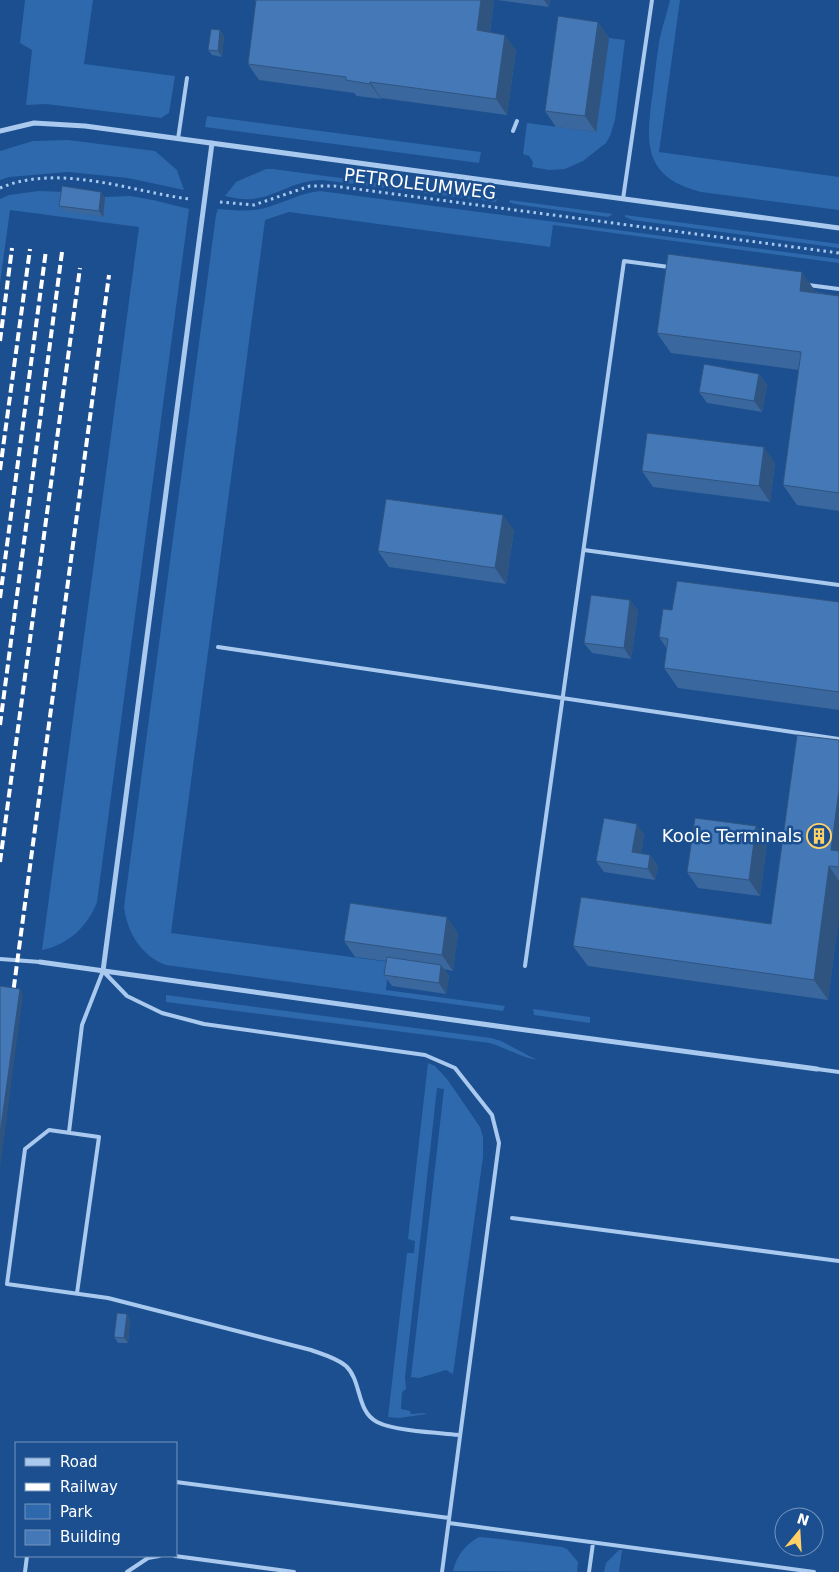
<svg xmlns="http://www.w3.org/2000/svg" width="839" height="1572" font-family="'DejaVu Sans',sans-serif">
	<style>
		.green { fill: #2e69ad }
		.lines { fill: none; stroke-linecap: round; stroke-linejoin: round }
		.path { stroke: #a9c9ee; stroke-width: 3; stroke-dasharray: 2.5 4; stroke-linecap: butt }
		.service { stroke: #a9c9ee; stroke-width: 4 }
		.minor { stroke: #a9c9ee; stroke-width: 5 }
		.rail { stroke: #fff; stroke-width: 4; stroke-dasharray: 9 4; stroke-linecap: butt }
		.wall { fill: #3a679d }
		.shaded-wall { fill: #305480 }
		.building { fill: #4478b7; stroke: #305480 }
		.labels { text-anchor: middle; stroke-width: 5; stroke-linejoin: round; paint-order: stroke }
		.street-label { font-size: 18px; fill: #fff; stroke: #1b4f8f }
		.poi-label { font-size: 18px; fill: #fff; stroke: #1b4f8f; text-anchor: end }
	</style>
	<rect width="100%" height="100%" fill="#1b4f8f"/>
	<path class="green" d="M25 0H93L84 64 175 76 169 113 161 118 46 104 26 105 32 50 20 43Z
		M670 0H680L659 152 839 177V210L701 192C641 177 646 141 653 90 655 73 657 54 660 37 663 25 667 13 670 0Z
		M609 38 625 40 615 120 610 136 606 143 583 161 565 169 549 170 532 167 533 162 529 156 523 154 527 123 596 132Z
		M207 116 481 152 479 163 205 127Z
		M68 140 155 151 177 170 184 190 128 178 68 172 9 177 0 180V151L33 141Z
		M266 169H273L497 199 496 202 322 180C295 180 277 196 253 199 243 200 234 198 225 196L236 182Z
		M39 191 66 192 103 216 105 197 130 196 153 200 189 209 97 902C88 926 68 945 42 950L139 227 10 210 0 283V199L9 195Z
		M320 191 839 259V263L553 225 550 247 289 212 265 220 171 933 389 962 386 990 505 1006 503 1011 166 965C141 956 127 932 124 907L216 215 218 209C233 210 247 212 261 209 282 204 299 193 320 191Z
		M510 200 613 214 608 217 514 204 509 202Z
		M625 215 839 244V248L633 220 625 217Z
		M166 995 491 1038 501 1041 537 1060C520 1057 506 1048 490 1043L166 1002Z
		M533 1009 590 1017V1023L534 1015Z
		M428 1063 435 1066 447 1079 480 1127 483 1137V1157L453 1374 446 1370 419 1378 411 1377 444 1089 437 1088 405 1377 406 1389 402 1392 401 1409 410 1411 411 1414 424 1413 427 1414 399 1418 388 1417 407 1253H414L415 1241 408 1239Z
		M479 1537 501 1539 562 1547 567 1549 578 1562 577 1572 453 1571C457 1555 465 1545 479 1537Z
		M619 1550H622L619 1572H604L606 1563Z"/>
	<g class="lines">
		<path class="path" d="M0 188C59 163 129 191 189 199
			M220 202 254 205 310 186H334L839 253"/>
		<path class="service" d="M513 131 517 121
			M178 139 187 78
			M623 199 652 0
			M808 285 839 289
			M584 550 839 585
			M218 647 839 739
			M0 959 40 962
			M525 966 624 261 669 267
			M817 1069 839 1072
			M69 1132 82 1025 103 971 127 996 162 1013 204 1024 425 1055 455 1068 492 1115 499 1143 442 1572
			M512 1218 839 1261
			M77 1293 99 1137 49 1130 25 1149 7 1284 108 1298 311 1350C322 1354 337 1358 346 1366 362 1381 356 1411 377 1422 394 1431 439 1433 460 1435
			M176 1482 449 1518
			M449 1523 814 1572
			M175 1556 294 1572
			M25 1572 27 1556
			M127 1572 148 1558 159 1556
			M589 1572 593 1543"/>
		<path class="minor" d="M0 131 34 123 85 126 839 228
			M40 962 511 1028 817 1069
			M103 971 212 143"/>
		<path class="rail" d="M0 341 12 248
			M0 470 30 249
			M0 598 46 250
			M0 725 62 252
			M0 862 80 268
			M12 1001 109 275"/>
	</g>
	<path class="wall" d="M254 0H494L490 32 516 50 507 115 381 98V99L357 96 354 93 259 80 248 64 256 1Z
		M497 0H550L549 7Z
		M598 22 609 38 596 132 556 127 545 111Z
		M220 30 224 36 222 57 212 55 208 50Z
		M105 197 103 217 63 211 59 206Z
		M816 292 839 296V511L797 505 783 485 799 370 671 353 657 333Z
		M759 374 767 385 762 412 707 403 699 392Z
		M775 463 770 502 653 487 642 471Z
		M514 530 506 584 389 567 378 551Z
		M630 600 638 611 631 659 592 653 584 643Z
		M839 602V710L678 688 664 668 667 649 659 637Z
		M839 740V915L828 1000 588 966 573 946 771 924Z
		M756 826 767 842 760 896 698 888 687 872Z
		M644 834 641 854 650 855 658 866 655 880 604 872 596 861Z
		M458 933 453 971 444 969 449 976 446 994 392 986 384 975 386 961 355 957 344 941Z
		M127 1314 130 1320 128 1343H118L114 1337Z"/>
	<path class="shaded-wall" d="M481 0H494L488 46 477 30Z
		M544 0H550L549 7Z
		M598 22 609 38 596 132 585 116Z
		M220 30 224 36 222 57 218 51Z
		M505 35 516 50 507 115 496 99Z
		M370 82 381 98V99L370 84Z
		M101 192 105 197 103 217 99 211Z
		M802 272 816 292 814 311 800 291Z
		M759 374 767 385 762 412 754 401Z
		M764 447 775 463 770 502 759 486Z
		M503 515 514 530 506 584 495 568Z
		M630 600 638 611 631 659 624 648Z
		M839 790V861L831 850Z
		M637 824 644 834 640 863 632 852Z
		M756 826 767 842 760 896 749 880Z
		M650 855 658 866 655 880 648 869Z
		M829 866 839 881V915L828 1000 814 980Z
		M447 917 458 933 453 971 442 955Z
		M441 965 449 976 446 994 439 983Z
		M20 989 23 995 0 1168V1134Z
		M127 1314 130 1320 128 1343 124 1338Z"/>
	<path class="building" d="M256 0H481L477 30 505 35 496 99 370 82V84L346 80V77L248 64Z
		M558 16 598 22 585 116 545 111Z
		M211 29 220 30 218 51 208 50Z
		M62 186 101 192 99 211 59 206Z
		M668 254 802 272 800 291 839 296V493L783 485 801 352 657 333Z
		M704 364 759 374 754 401 699 392Z
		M647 433 764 447 759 486 642 471Z
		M386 499 503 515 495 568 378 551Z
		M677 581 839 602V692L664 668 668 639 659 637 663 609 672 610Z
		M591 595 630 600 624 648 584 643Z
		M797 735 839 740V790L831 850 839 851V867L829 866 814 980 573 946 581 897 771 924Z
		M604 818 637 824 632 852 650 855 648 869 596 861Z
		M695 818 756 826 749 880 687 872Z
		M350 903 447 917 442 955 344 941Z
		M387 957 441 965 439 983 384 975Z
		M0 986 20 989 0 1134Z
		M117 1313 127 1314 124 1338 114 1337Z"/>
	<defs>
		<symbol id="building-ring" viewBox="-11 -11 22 22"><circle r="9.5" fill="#1b4f8f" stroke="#ffd166" stroke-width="1.5"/><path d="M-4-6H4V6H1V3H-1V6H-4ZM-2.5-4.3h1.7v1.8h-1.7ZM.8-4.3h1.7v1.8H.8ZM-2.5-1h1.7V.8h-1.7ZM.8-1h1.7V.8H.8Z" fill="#ffd166"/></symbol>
	</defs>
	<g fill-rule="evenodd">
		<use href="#building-ring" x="805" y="822" width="28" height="28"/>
	</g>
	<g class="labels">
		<g class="street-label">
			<text transform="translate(420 184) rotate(7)" y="6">PETROLEUMWEG</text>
		</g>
		<g class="poi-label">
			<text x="802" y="842">Koole Terminals</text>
		</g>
	</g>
	<rect x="15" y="1442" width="162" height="115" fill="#1b4f8f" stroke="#7695bc"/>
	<rect x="25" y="1458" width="25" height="8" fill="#a9c9ee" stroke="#7695bc"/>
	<text x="60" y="1467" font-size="15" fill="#ffffff">Road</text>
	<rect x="25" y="1483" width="25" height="8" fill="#ffffff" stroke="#7695bc"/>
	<text x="60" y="1492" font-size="15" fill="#ffffff">Railway</text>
	<rect x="25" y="1504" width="25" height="15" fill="#2e69ad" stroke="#7695bc"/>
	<text x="60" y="1517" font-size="15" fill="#ffffff">Park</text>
	<rect x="25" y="1530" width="25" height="15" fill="#4478b7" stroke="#7695bc"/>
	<text x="60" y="1542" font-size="15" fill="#ffffff">Building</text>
	<g transform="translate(799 1532) rotate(18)"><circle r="24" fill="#1b4f8f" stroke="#7695bc"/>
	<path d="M0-4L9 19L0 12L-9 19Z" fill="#ffd166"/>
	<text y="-8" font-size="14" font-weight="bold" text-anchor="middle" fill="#ffffff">N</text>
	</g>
</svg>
